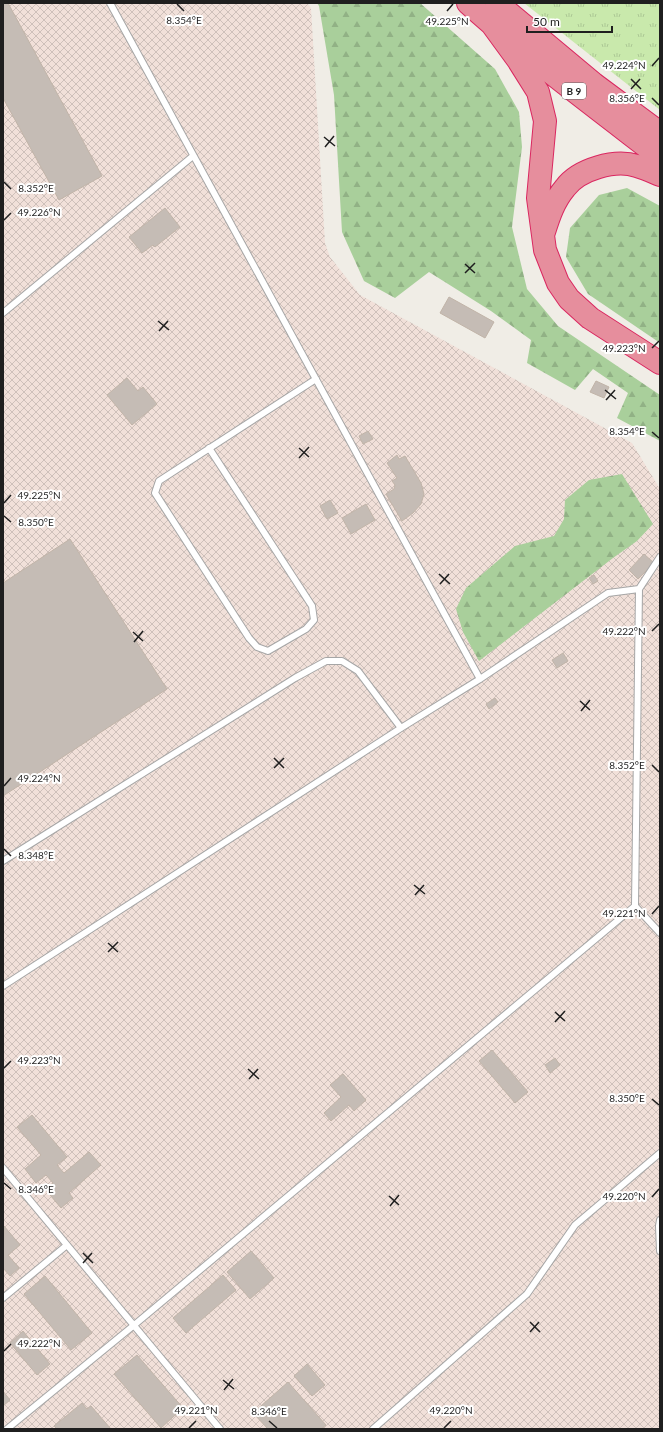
<svg xmlns="http://www.w3.org/2000/svg" width="663" height="1432" font-family="Lato,sans-serif">
	<style>
		.military { fill: url(#military-cross-hatch) }
		.grass { fill: url(#grass-tufts) }
		.forest { fill: url(#forest-firs) }
		.building { fill: #c5bcb5; stroke: #c1b4a8 }
		.lines { fill: none; stroke-linecap: round; stroke-linejoin: round }
		.lane-casing { stroke: #a6a6a6; stroke-width: 8 }
		.highway-casing { stroke: #da2760; stroke-width: 24 }
		.lane { stroke: #fff; stroke-width: 6 }
		.highway { stroke: #e68e9d; stroke-width: 22 }
		.ticks { fill: none; stroke: #1f1f1f; stroke-width: 1.5 }
		.labels { text-anchor: middle; stroke-width: 4; stroke-linejoin: round; paint-order: stroke }
		.shield { fill: #fff; stroke: #626262; stroke-width: 1 }
		.shield-label { font-size: 10px; font-weight: bold; fill: #1f1f1f }
		.ticks-label { font-size: 10px; text-anchor: middle; fill: #1f1f1f; stroke: #fff; stroke-width: 4; stroke-linejoin: round; paint-order: stroke }
	</style>
	<defs>
		<pattern id="military-cross-hatch" width="8" height="8" patternUnits="userSpaceOnUse"><rect width="8" height="8" fill="#f1e0d9"/><path d="M0 0l8 8M0 8l8-8" fill="none" stroke="#cec0ba"/></pattern>
		<pattern id="grass-tufts" width="24" height="20" patternUnits="userSpaceOnUse"><rect width="24" height="20" fill="#c9e9ac"/><path d="M3 7l-1-3M5 7V3M7 7l1-3M15 17l-1-3M17 17v-4M19 17l1-3" fill="none" stroke="#acc794"/></pattern>
		<pattern id="forest-firs" width="22" height="20" patternUnits="userSpaceOnUse"><rect width="22" height="20" fill="#a9cf9b"/><path d="M5 1l3.5 6h-7zM16 11l3.5 6h-7z" fill="#91b185"/></pattern>
	</defs>
	<rect width="100%" height="100%" fill="#f0ede6"/>
	<path class="military" d="M3 3H307L311 8 325 243 330 257 360 295 632 443 660 489V1429H3Z"/>
	<path class="grass" d="M524 3H660V110Z"/>
	<path class="forest" d="M317 3H420L495 69 519 112 522 147 512 227 527 289 558 326 660 395V441L617 418 628 393 593 369 575 390 527 363 531 340 491 311 429 272 395 298 364 281 342 232 334 95 319 6Z
		M627 188 660 206V343L588 294 566 257 570 228 599 195Z
		M622 474 653 524 637 541 613 558 479 661 463 632 456 609 466 588 515 546 554 536 564 519 565 500 589 480Z"/>
	<path class="building" d="M3 3H8L102 176 59 200 3 98Z
		M165 208 180 227 155 247 153 245 142 253 129 237Z
		M449 297 494 322 485 338 440 313Z
		M127 378 138 391 143 387 157 404 132 425 107 395Z
		M596 381 609 387 604 398 590 392Z
		M368 431 373 439 363 444 359 436Z
		M397 455 399 459 405 456 421 483 424 494 421 504 413 513 402 521 386 494 394 489 395 485 392 481 397 478 387 463Z
		M330 500 338 513 327 519 320 506Z
		M366 504 375 520 351 534 342 518Z
		M70 539 167 689 3 796V583Z
		M644 554 654 563 638 579 629 570Z
		M594 575 598 581 593 584 589 578Z
		M563 653 568 661 557 668 552 660Z
		M495 698 498 702 489 709 486 704Z
		M492 1050 528 1092 515 1103 479 1061Z
		M555 1058 560 1065 550 1073 545 1065Z
		M343 1074 366 1100 354 1111 349 1105 331 1121 324 1113 341 1097 330 1085Z
		M32 1115 67 1157 57 1165 64 1173 89 1152 101 1165 69 1193 73 1198 61 1208 45 1189 53 1183 46 1175 36 1183 25 1169 41 1155 17 1127Z
		M4 1226 20 1245 8 1255 19 1268 10 1276 3 1268Z
		M251 1251 274 1278 250 1299 227 1272Z
		M223 1275 236 1290 186 1333 173 1318Z
		M45 1276 92 1333 71 1350 24 1294Z
		M23 1331 50 1364 37 1375 10 1343Z
		M137 1355 183 1408 161 1428 114 1374Z
		M307 1364 325 1385 312 1396 294 1376Z
		M288 1382 326 1425 321 1429H268L253 1413Z
		M3 1391 10 1400 3 1406Z
		M82 1403 87 1409 91 1406 111 1429H57L54 1426Z"/>
	<g class="lines">
		<defs>
			<path id="lane" d="M110 3 480 679
				M3 313 193 156
				M209 448 312 606 314 620 306 629 268 651 257 647 249 638 155 493 159 481 316 379
				M3 861 295 678 326 661H342L358 671 401 728
				M635 906 660 933
				M3 986 401 728 480 679 608 593 639 589
				M3 1168 220 1429
				M660 1220 659 1226 660 1251
				M3 1298 67 1245
				M7 1429 133 1326 635 906 639 589 660 557
				M373 1429 527 1294 575 1225 660 1153"/>
			<path id="highway" d="M468 3C529 58 595 107 660 157
				M497 3 594 84 660 133
				M491 23 518 60 538 92 545 121 538 198 545 250 558 283 569 299 590 318 660 363
				M544 232C549 216 554 201 565 188 579 169 615 159 637 166 645 168 653 172 660 175"/>
		</defs>
		<use href="#lane" class="lane-casing"/>
		<use href="#highway" class="highway-casing"/>
		<use href="#lane" class="lane"/>
		<use href="#highway" class="highway"/>
	</g>
	<path class="ticks" d="M177 4 184 11M447 11 453 4M652 66 659 58M631 79 641 89M631 89 640 79M652 98 659 105M324 137 335 146M325 147 334 136M4 182 11 189M4 220 11 213M465 264 475 273M465 273 475 263M158 321 169 330M159 331 168 321M652 348 659 341M605 390 616 399M606 400 615 390M652 432 659 438M299 448 309 457M299 458 309 447M4 503 11 495M4 516 11 522M439 574 450 584M440 584 449 574M652 631 659 624M133 632 143 641M134 642 143 631M580 701 590 710M581 711 590 700M274 758 284 768M652 765 659 772M274 768 284 758M4 786 11 778M4 849 11 856M414 885 425 894M415 895 424 885M652 914 659 906M108 943 118 952M108 952 118 942M555 1012 565 1021M555 1022 565 1011M4 1068 11 1061M248 1069 259 1079M249 1079 258 1069M652 1099 659 1105M4 1183 11 1189M389 1196 399 1205M652 1197 659 1189M390 1206 399 1195M83 1253 93 1263M83 1263 92 1253M530 1322 540 1332M530 1332 539 1322M4 1351 11 1344M223 1380 234 1389M224 1390 233 1379M269 1421 277 1428M189 1428 196 1421M444 1428 451 1421"/>
	<g class="labels">
		<rect class="shield" x="562" y="83" width="24" height="16" rx="3"/>
		<g class="shield-label">
			<text x="574" y="95">B 9</text>
		</g>
	</g>
	<g class="ticks-label">
		<text x="184" y="24">8.354°E</text>
		<text x="447" y="25">49.225°N</text>
		<text x="624" y="69">49.224°N</text>
		<text x="627" y="102">8.356°E</text>
		<text x="36" y="192">8.352°E</text>
		<text x="39" y="216">49.226°N</text>
		<text x="624" y="352">49.223°N</text>
		<text x="627" y="435">8.354°E</text>
		<text x="39" y="499">49.225°N</text>
		<text x="36" y="526">8.350°E</text>
		<text x="624" y="635">49.222°N</text>
		<text x="627" y="769">8.352°E</text>
		<text x="39" y="782">49.224°N</text>
		<text x="36" y="859">8.348°E</text>
		<text x="624" y="917">49.221°N</text>
		<text x="39" y="1064">49.223°N</text>
		<text x="627" y="1102">8.350°E</text>
		<text x="36" y="1193">8.346°E</text>
		<text x="624" y="1200">49.220°N</text>
		<text x="39" y="1347">49.222°N</text>
		<text x="196" y="1414">49.221°N</text>
		<text x="451" y="1414">49.220°N</text>
		<text x="269" y="1415">8.346°E</text>
	</g>
	<rect width="663" height="1432" fill="none" stroke="#1f1f1f" stroke-width="8"/>
	<path d="M527 26v6h85v-6" fill="none" stroke="#1f1f1f" stroke-width="2"/>
	<text x="533" y="26" font-size="12" fill="#1f1f1f" stroke="#ffffff" stroke-width="3" paint-order="stroke">50 m</text>
</svg>
